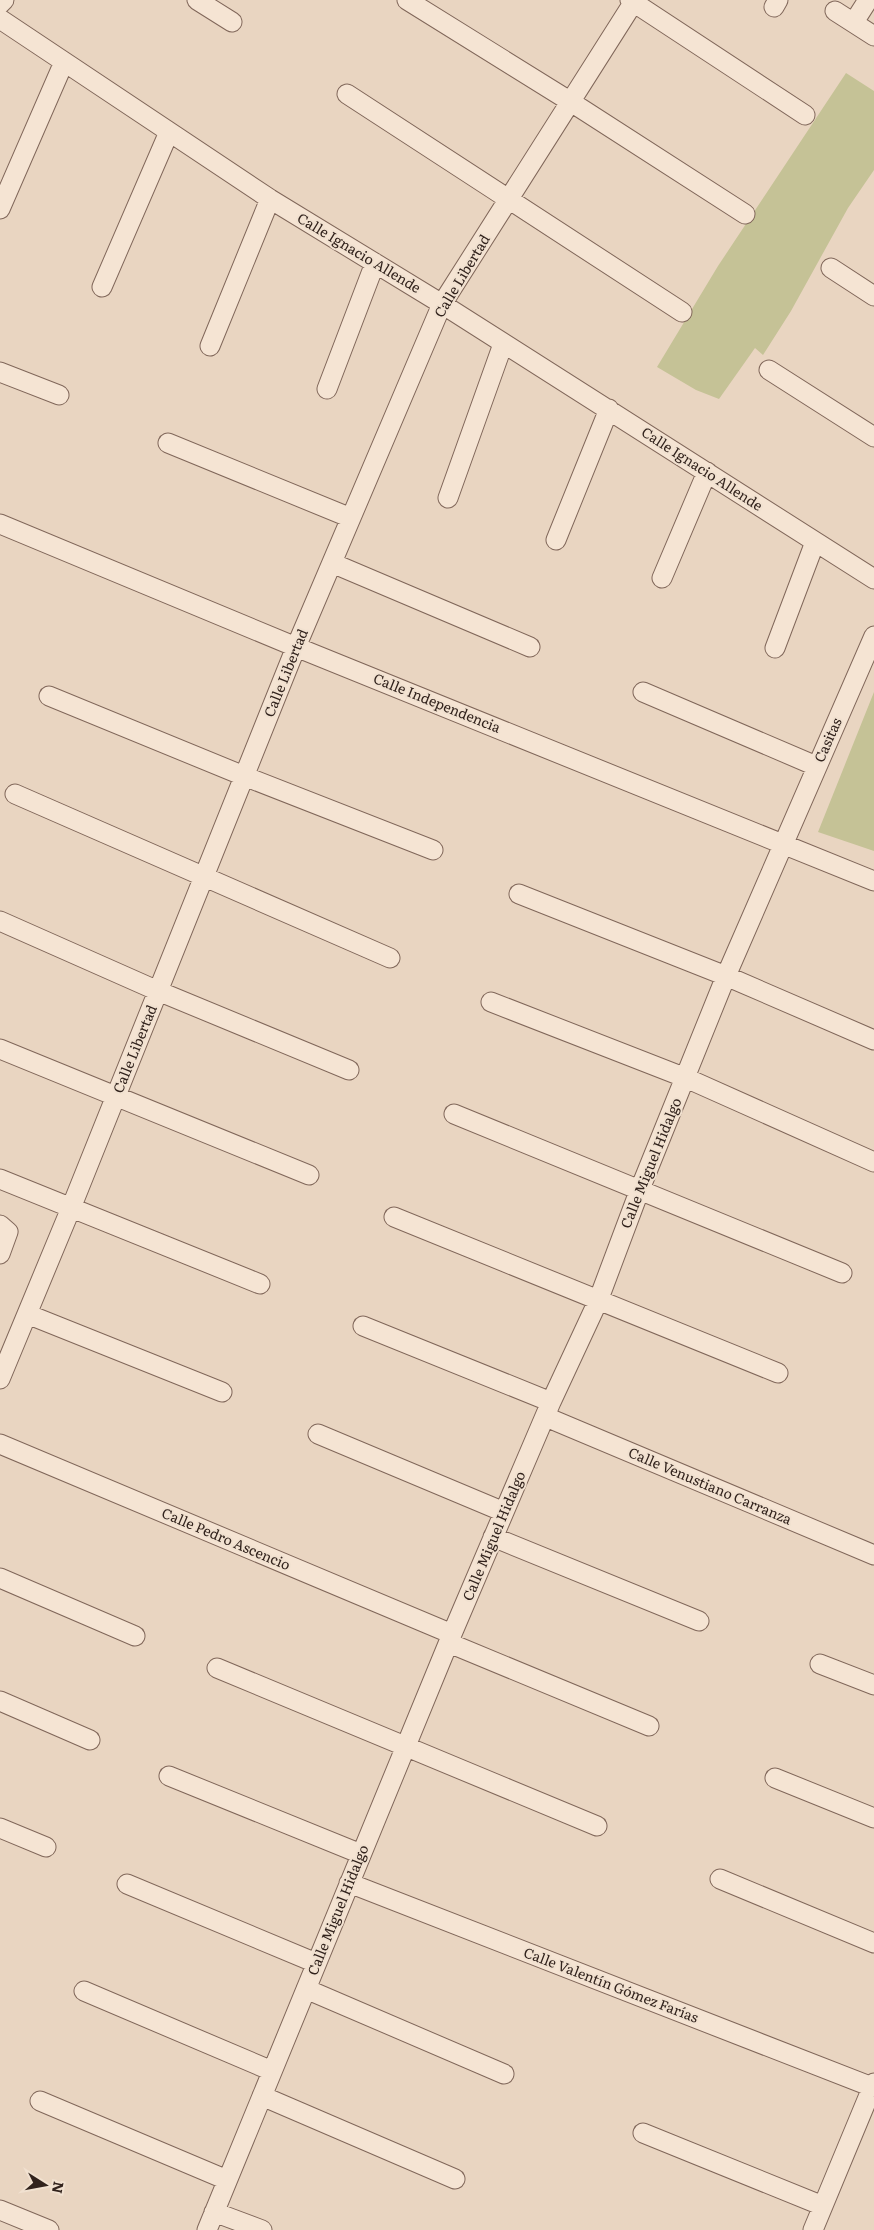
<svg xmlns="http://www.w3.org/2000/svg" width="874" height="2230" font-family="Literata,serif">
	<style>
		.green { fill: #c5c296 }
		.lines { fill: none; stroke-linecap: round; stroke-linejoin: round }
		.minor-casing { stroke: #80675a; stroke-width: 21 }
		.minor { stroke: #f5e4d3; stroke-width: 19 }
		.labels { text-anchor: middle; stroke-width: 4; stroke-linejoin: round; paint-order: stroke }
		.street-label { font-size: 14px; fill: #32231d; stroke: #f1e1d0 }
	</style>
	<rect width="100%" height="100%" fill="#e9d5c1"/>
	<path class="green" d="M846 73 874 91V170L848 208 791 311 763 355 755 348 719 399 696 390 657 367 718 266Z
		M874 692V851L818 832Z"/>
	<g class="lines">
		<defs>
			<path id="minor" d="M197 0 232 22
				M407 0 571 102 745 214
				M630 0 805 115
				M0 4 4 0
				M774 7 778 0
				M835 11 874 36
				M0 19 270 199 442 304 874 579
				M854 22 868 0
				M347 94 682 312
				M0 209 64 62
				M831 268 874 296
				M102 287 169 132
				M210 346 270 199
				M769 370 874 437
				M0 372 59 395
				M327 389 375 263
				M168 443 351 518
				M448 498 503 344
				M0 524 296 647 874 881
				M556 540 609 409
				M332 563 530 647
				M662 578 707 472
				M775 648 815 542
				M643 692 816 766
				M49 696 244 776 433 850
				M15 794 390 958
				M519 894 726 976 874 1040
				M0 921 158 991 349 1070
				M491 1002 686 1078 874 1162
				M0 1049 309 1175
				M454 1114 842 1273
				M0 1179 260 1284
				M394 1217 778 1373
				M0 1225 8 1232 0 1254
				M27 1314 222 1392
				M363 1326 551 1402
				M0 1379 71 1208 296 647 442 304 635 0
				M546 1417 874 1555
				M318 1434 504 1512
				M0 1444 452 1634
				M493 1537 699 1621
				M0 1578 135 1636
				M449 1643 649 1726
				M820 1664 874 1685
				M217 1668 597 1826
				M0 1701 90 1740
				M169 1776 361 1854
				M775 1778 874 1818
				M0 1828 46 1847
				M720 1879 874 1943
				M349 1883 872 2087
				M127 1884 316 1963
				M306 1989 504 2074
				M84 1991 272 2071
				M262 2096 455 2179
				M40 2101 227 2180
				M643 2133 823 2206
				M0 2210 49 2230
				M214 2212 262 2230
				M207 2230 452 1634 551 1402 598 1301 640 1189 726 976 874 636
				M813 2230 874 2083"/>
		</defs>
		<use href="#minor" class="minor-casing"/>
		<use href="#minor" class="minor"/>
	</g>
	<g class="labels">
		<g class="street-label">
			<text transform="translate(359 253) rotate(31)" y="5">Calle Ignacio Allende</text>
			<text transform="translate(462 276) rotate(-59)" y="5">Calle Libertad</text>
			<text transform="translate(702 469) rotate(33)" y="5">Calle Ignacio Allende</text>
			<text transform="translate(286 673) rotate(-68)" y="5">Calle Libertad</text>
			<text transform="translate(437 703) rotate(22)" y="5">Calle Independencia</text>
			<text transform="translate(828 740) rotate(-66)" y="5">Casitas</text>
			<text transform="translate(135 1049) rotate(-68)" y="5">Calle Libertad</text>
			<text transform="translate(651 1163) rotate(-68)" y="5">Calle Miguel Hidalgo</text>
			<text transform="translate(710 1486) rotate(23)" y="5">Calle Venustiano Carranza</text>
			<text transform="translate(494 1536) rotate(-67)" y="5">Calle Miguel Hidalgo</text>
			<text transform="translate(226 1539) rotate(23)" y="5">Calle Pedro Ascencio</text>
			<text transform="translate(338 1910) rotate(-68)" y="5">Calle Miguel Hidalgo</text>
			<text transform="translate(611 1985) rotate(21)" y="5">Calle Valentín Gómez Farías</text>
		</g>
	</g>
	<g transform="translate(45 2185) rotate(101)" stroke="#f1e1d0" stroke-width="4" paint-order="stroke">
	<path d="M0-4L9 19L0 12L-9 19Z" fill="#32231d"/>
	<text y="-8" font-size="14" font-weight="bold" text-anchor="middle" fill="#32231d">N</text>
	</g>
</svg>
